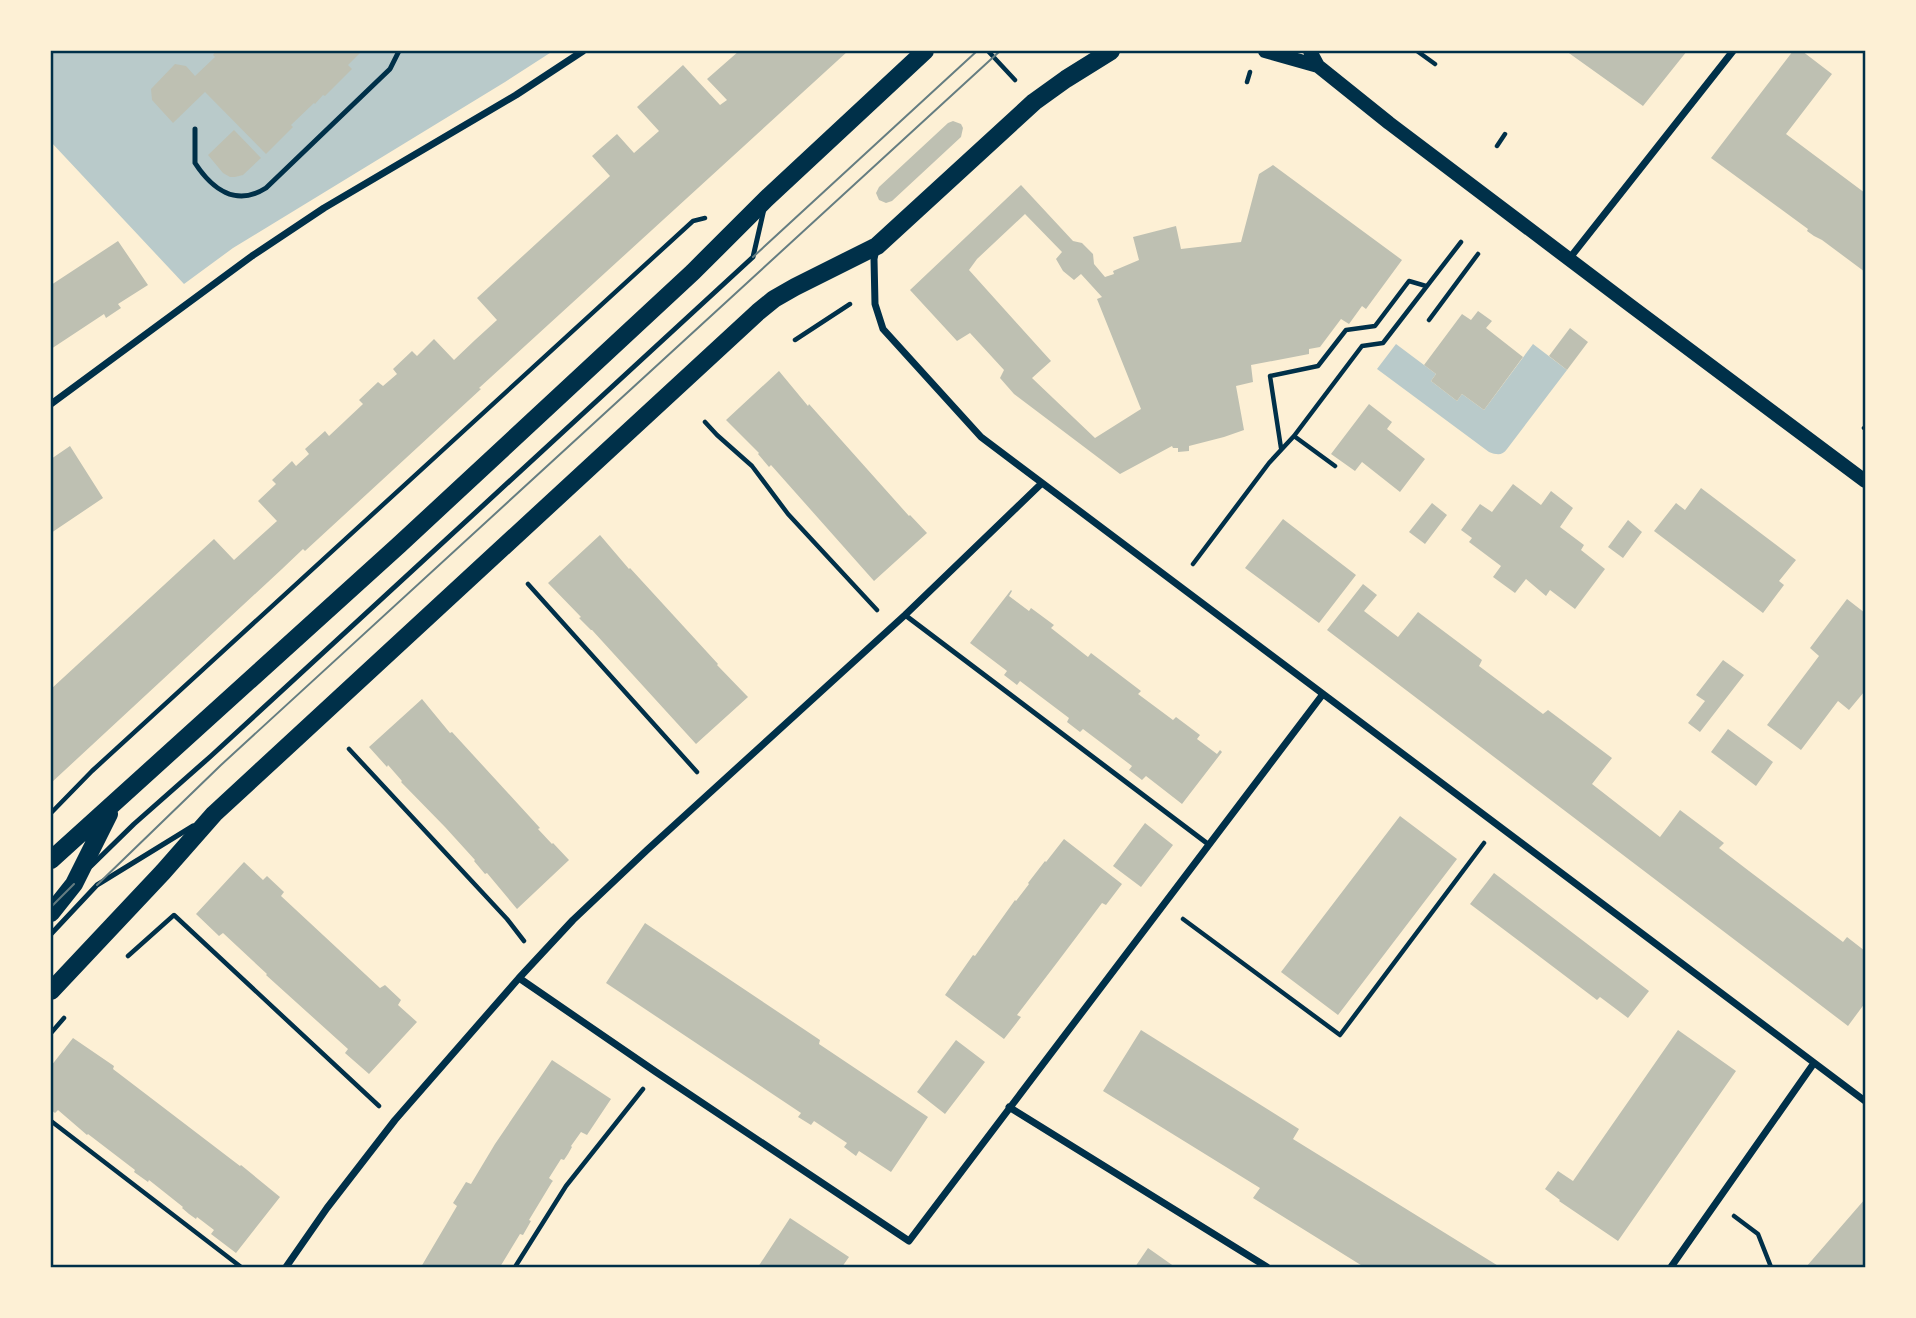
<svg xmlns="http://www.w3.org/2000/svg" width="1916" height="1318" font-family="'PT Serif',serif">
	<style>
		.green { fill: #b9caca }
		.building { fill: #bec0b2; fill-rule: evenodd }
		.lines { fill: none; stroke-linecap: round; stroke-linejoin: round }
		.path { stroke: #003049; stroke-width: 4.5 }
		.service { stroke: #003049; stroke-width: 5 }
		.minor { stroke: #003049; stroke-width: 7 }
		.secondary { stroke: #003049; stroke-width: 14 }
		.primary { stroke: #003049; stroke-width: 18 }
		.tram { stroke: #657d81; stroke-width: 2 }
		.neatline { fill: none; stroke: #003049; stroke-width: 2.5 }
	</style>
	<rect width="100%" height="100%" fill="#fdf0d5"/>
	<path class="green" d="M51 51H553L505 82 233 248 184 284 51 142Z
		M1396 344 1436 374 1431 381 1457 401 1462 394 1484 410 1533 344 1567 370 1507 449C1502 456 1497 455 1489 452L1377 369Z"/>
	<path class="building" d="M216 51H362L348 65 352 69 325 96 323 95 315 104 314 103 291 125 293 127 266 154 205 92 173 123 152 100 151 89 175 64 186 66 195 76 215 57 213 55Z
		M739 51H848L479 388 481 389 305 551 303 549 282 569 51 783V689L214 539 234 560 277 521 258 501 276 484 272 480 292 461 296 466 309 454 305 449 325 431 329 436 363 404 359 400 378 382 383 386 397 374 393 369 412 351 417 356 434 339 454 360 475 340 497 320 477 298 610 176 592 156 617 134 634 153 659 131 637 107 683 65 720 105 727 100 707 79Z
		M1566 51H1687L1643 106Z
		M1793 51H1802L1832 74 1786 134 1865 193V272L1822 240 1814 236 1807 231 1808 229 1711 158Z
		M953 121 961 124 963 128 961 137 892 201 886 203 879 200 876 193 879 187 948 123Z
		M234 130 261 158 243 175 235 177H230L223 173 208 155Z
		M1273 165 1402 260 1366 309 1362 306 1349 324 1341 319 1320 347 1309 349V354L1251 365 1253 382 1236 386 1244 430 1224 437 1189 446V451L1178 452V448H1173L1172 446 1120 474 1014 394 1000 378 1004 370 970 333 957 341 910 290 1021 185 1073 241 1082 243 1093 254 1094 264 1105 277 1114 274 1113 271 1139 260 1133 237 1176 226 1181 249 1241 242 1259 174ZM1025 214 1062 252 1056 259 1063 271 1074 280 1081 274 1102 297 1097 299 1141 409 1095 438 1032 378 1051 361 969 270 977 259Z
		M118 241 148 285 118 304 121 308 106 318 104 314 51 349V285Z
		M1478 311 1492 321 1486 328 1523 357 1484 410 1462 394 1457 401 1431 381 1436 374 1424 365 1462 314 1471 320Z
		M1570 328 1588 342 1567 370 1549 356Z
		M779 371 808 406 809 404 909 516 910 515 927 533 874 581 771 465 769 467 758 454 759 453 726 420Z
		M1369 404 1392 422 1387 429 1425 459 1400 492 1362 462 1355 471 1331 454Z
		M70 446 103 498 51 533V459Z
		M1513 484 1541 505 1551 491 1573 508 1560 527 1584 545 1581 550 1605 569 1575 609 1550 590 1546 596 1526 579 1515 593 1493 577 1501 566 1469 542 1472 538 1461 530 1480 504 1492 512Z
		M1701 488 1796 560 1779 581 1784 585 1763 613 1654 531 1676 503 1685 510Z
		M1432 503 1447 515 1425 544 1409 532Z
		M1283 519 1356 575 1319 623 1245 568Z
		M1628 520 1642 532 1623 558 1608 547Z
		M600 535 629 569 630 568 718 664 717 665 748 697 696 744 592 630H591L579 618 581 617 548 583Z
		M1363 584 1377 595 1364 611 1398 637 1418 612 1482 660 1479 666 1543 714 1548 710 1612 758 1592 784 1660 837 1680 810 1724 843 1719 848 1749 871 1843 942 1847 937 1865 951V1003L1848 1026 1327 630Z
		M1011 590 1012 591 1009 596 1029 611 1031 608 1054 625 1051 628 1088 657 1091 653 1141 691 1138 694 1173 720 1176 717 1200 735 1197 739 1217 754 1220 750 1222 752 1182 804 1146 776 1142 780 1129 770 1132 766 1083 729 1080 732 1067 722 1069 718 1020 681 1017 685 1004 675 1007 671 970 643Z
		M1847 599 1865 613V693L1864 692 1849 710 1838 701 1801 750 1767 725 1819 656 1810 648Z
		M1723 660 1744 675 1700 732 1688 723 1705 701 1696 695Z
		M422 699 450 733 452 732 540 828 538 829 552 844 553 843 569 860 517 909 487 873 485 874 474 861 475 860 445 827 401 782 402 781 388 765 387 767 369 747Z
		M1728 729 1773 762 1756 786 1711 752Z
		M1400 816 1457 859 1338 1015 1281 972Z
		M1145 823 1173 845 1141 887 1113 866Z
		M1064 839 1122 884 1106 905 1102 903 1056 964 1017 1015 1021 1017 1004 1039 945 995 973 955 975 956 1015 900 1016 901 1029 884 1028 883 1045 861 1046 862Z
		M244 862 263 880 267 876 284 892 281 896 380 988 385 985 401 1000 398 1005 417 1022 369 1074 345 1053 348 1049 266 975 267 974 223 933 219 936 196 914Z
		M1494 873 1649 991 1628 1018 1600 997 1597 1000 1470 904Z
		M645 923 820 1040 819 1044 928 1117 891 1172 859 1151 856 1156 844 1147 847 1143 814 1121 811 1125 798 1117 801 1113 606 983Z
		M1141 1030 1299 1129 1293 1139 1500 1267H1364L1253 1198 1260 1188 1103 1091Z
		M1678 1030 1736 1071 1618 1241 1559 1201 1560 1200 1545 1189 1558 1171 1573 1181Z
		M73 1038 114 1066 113 1069 240 1166 241 1165 280 1197 236 1253 211 1234 214 1230 197 1217 196 1219 189 1214 182 1208 183 1207 149 1180 148 1182 134 1172 135 1170 88 1134 87 1135 58 1110 55 1113 51 1110V1066Z
		M956 1040 985 1062 945 1114 917 1092Z
		M552 1060 611 1099 587 1135 581 1132 571 1146 572 1147 568 1154 564 1160 561 1159 549 1178 553 1181 552 1182 529 1220 531 1221 523 1235 520 1234 500 1267H421L457 1206 453 1203 466 1182 471 1184 495 1144Z
		M1865 1199V1267H1806Z
		M790 1218 849 1257 842 1267H758Z
		M1148 1248 1175 1267H1135Z"/>
	<g class="lines">
		<path class="path" d="M988 51 1015 80
			M1417 51 1435 64
			M1247 82 1250 72
			M1497 146 1505 134
			M1429 320 1478 254
			M795 340 850 304
			M705 422 717 435 752 466 788 514 877 610
			M1864 428 1865 429
			M1294 436 1335 466
			M1281 448 1270 376 1318 366 1346 330 1375 326 1409 281 1426 286
			M1193 564 1269 463 1294 436 1362 346 1383 343 1461 242
			M528 584 697 772
			M349 749 507 919 524 941
			M51 813 92 771 693 221 705 218
			M1183 919 1340 1035 1484 843
			M128 956 174 915 379 1106
			M51 1033 64 1018
			M51 1121 241 1267
			M1734 1216 1758 1234 1771 1267
			M515 1267 566 1186 643 1089"/>
		<path class="service" d="M195 129V163C212 189 236 207 266 188L390 69 399 51
			M905 615 1208 844
			M91 866 134 824 211 756 753 257 764 209
			M51 934 97 885 193 826"/>
		<path class="minor" d="M876 249 874 259 875 304 883 329 981 437 1865 1101
			M1569 259 1733 51
			M51 404 252 256 324 208 516 95 583 51
			M519 978 656 1072 909 1241 1323 694
			M1009 1107 1267 1267
			M286 1267 327 1208 395 1120 519 978 573 920 647 850 905 615 1042 483
			M1671 1267 1814 1063"/>
		<path class="secondary" d="M1265 51 1318 66
			M1310 51 1318 66 1389 123 1631 306 1865 481"/>
		<path class="primary" d="M51 860 399 545 693 272 766 199 925 51
			M51 913 74 884 109 814
			M51 991 163 872 214 814 758 312 774 299 795 287 877 246 1034 102 1066 79 1111 51"/>
		<path class="tram" d="M753 257 977 51
			M97 885 221 765 1000 51
			M51 907 74 884"/>
	</g>
	<rect width="1916" height="1318" fill="none" stroke="#fdf0d5" stroke-width="105"/>
	<rect x="52" y="52" width="1812" height="1214" class="neatline"/>
</svg>
